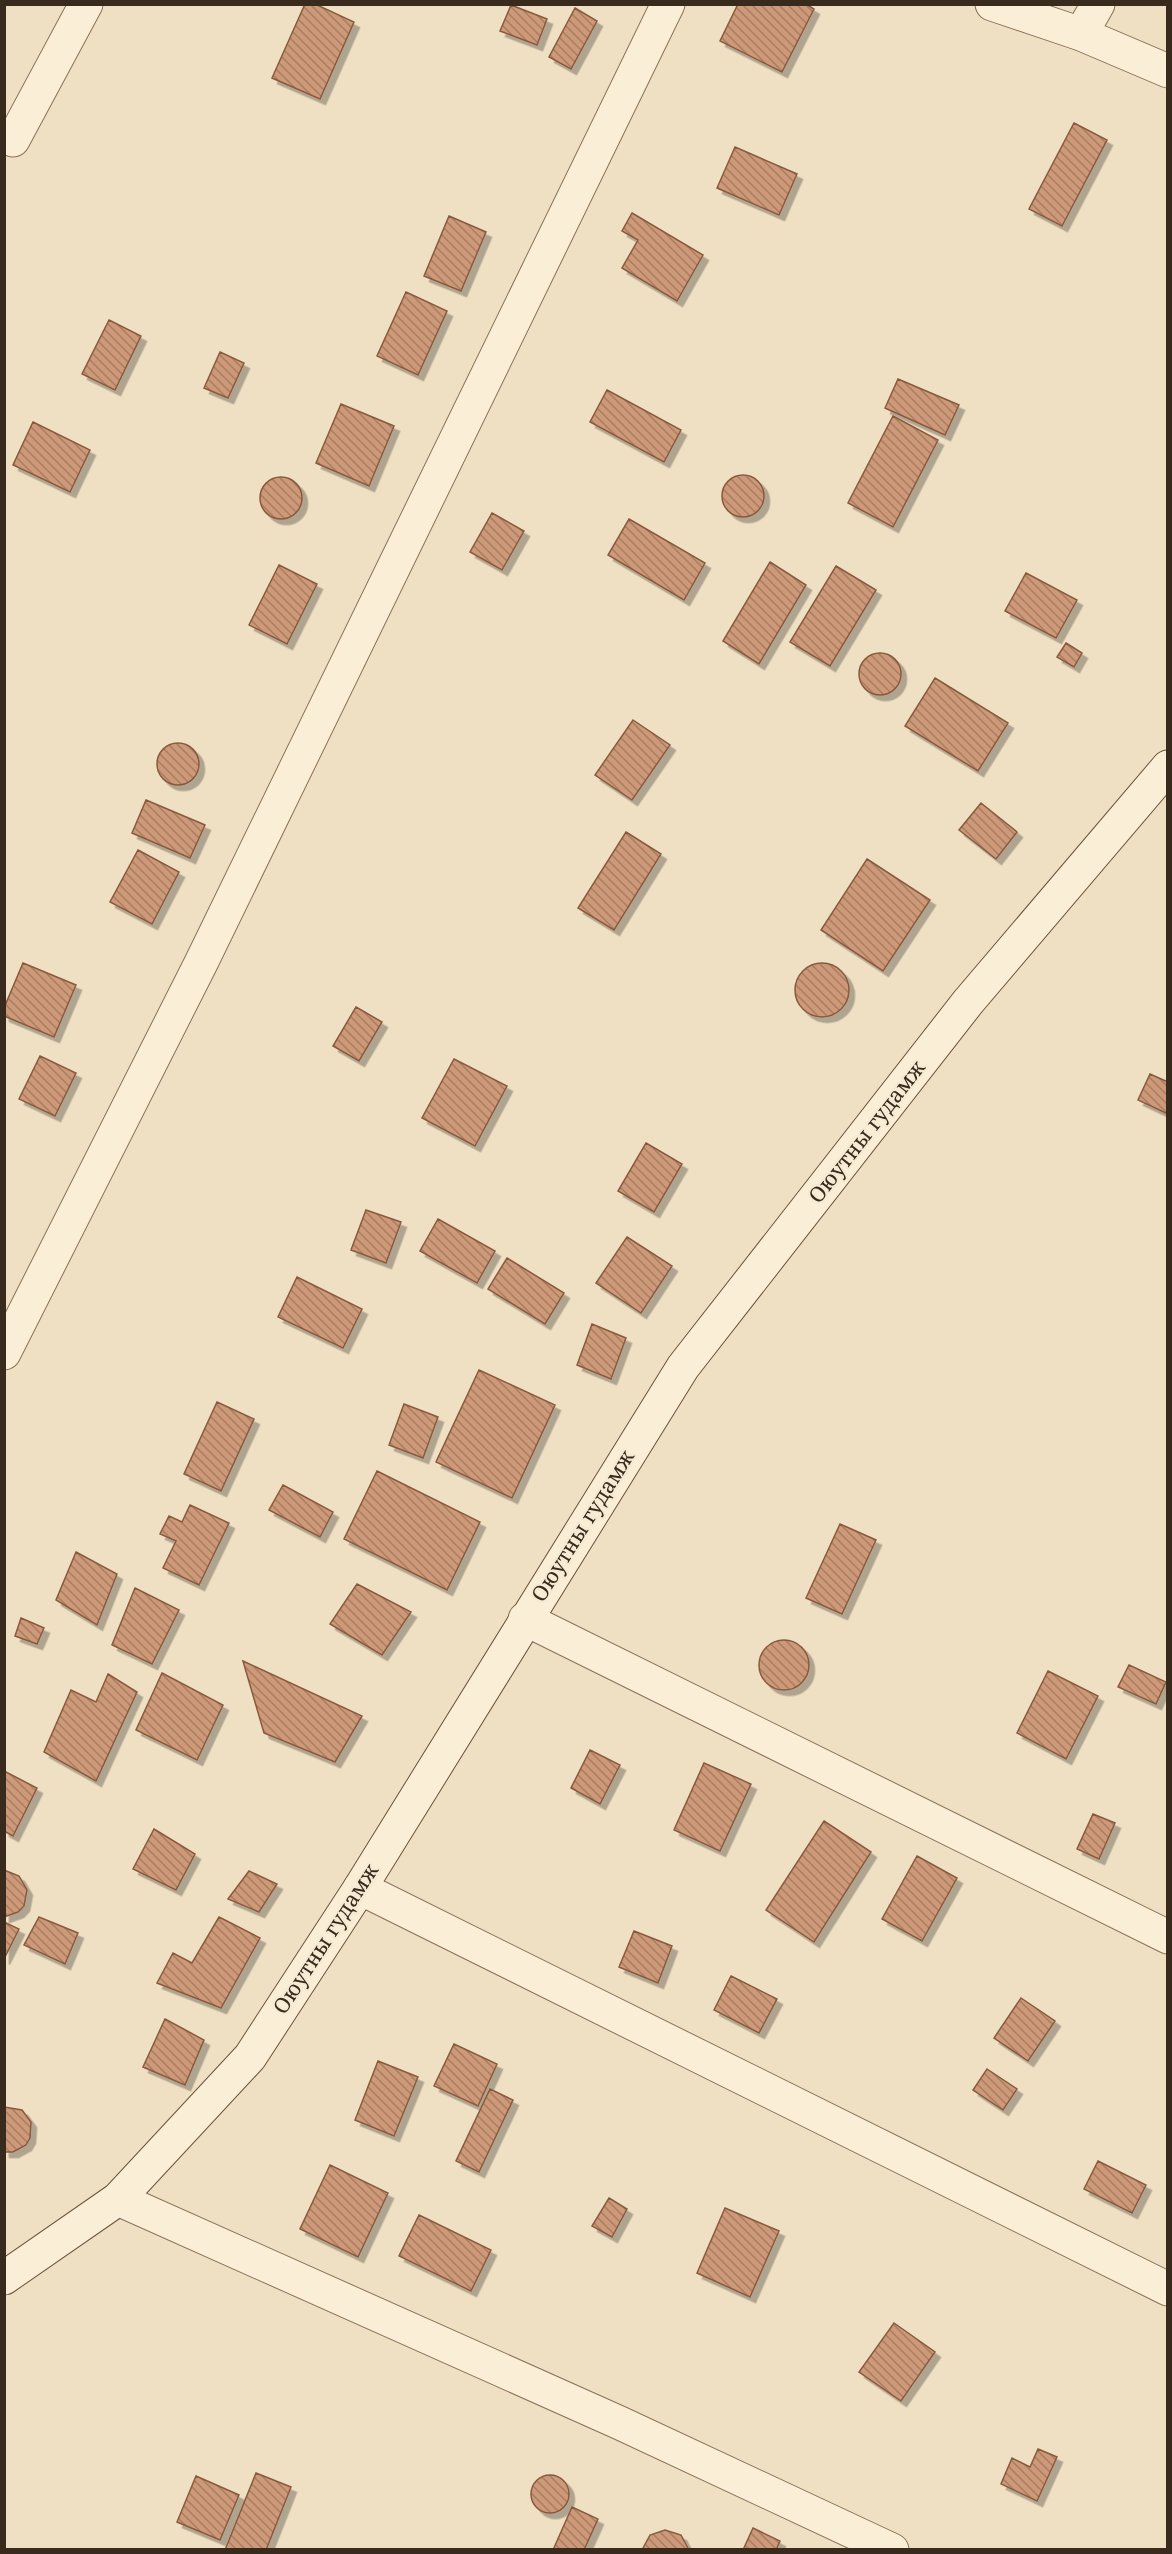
<svg xmlns="http://www.w3.org/2000/svg" width="1172" height="2554" font-family="'Noto Serif',serif">
	<style>
		.building { fill: url(#building-back-hatch); stroke: #895a3e; stroke-width: 1.5; filter: url(#shadow) }
		.lines { fill: none; stroke-linecap: round; stroke-linejoin: round }
		.street-casing { stroke: #8a7159; stroke-width: 35 }
		.secondary-casing { stroke: #6b523c; stroke-width: 35 }
		.street { stroke: #faeed6; stroke-width: 33 }
		.secondary { stroke: #faeed6; stroke-width: 33 }
		.labels { text-anchor: middle; stroke-width: 5; stroke-linejoin: round; paint-order: stroke }
		.street-label { font-size: 21px; fill: #392a1e; stroke: #f6ebd2 }
	</style>
	<defs>
		<pattern id="building-back-hatch" width="6" height="6" patternUnits="userSpaceOnUse" patternTransform="scale(1.5)"><rect width="6" height="6" fill="#ce9978"/><path d="M-1 5l2 2M0 0l6 6M5-1l2 2" fill="none" stroke="#a87d62"/></pattern>
		<filter id="shadow"><feDropShadow dx="5.5" dy="5.5" stdDeviation="0" flood-color="#0004"/></filter>
	</defs>
	<rect width="100%" height="100%" fill="#efe0c3"/>
	<path class="building" d="M305 4H315L354 22 320 99 272 78Z
		M738 4H806L814 9 782 72 720 41Z
		M511 5 547 19 537 45 500 31Z
		M575 8 597 21 571 69 549 57Z
		M1074 123 1107 140 1062 226 1029 209Z
		M735 147 797 174 779 215 717 188Z
		M632 213 703 255 677 301 622 268 638 240 622 231Z
		M449 216 486 232 461 291 424 276Z
		M406 292 447 311 418 375 377 356Z
		M109 320 141 336 115 390 82 374Z
		M220 352 244 363 228 398 204 388Z
		M898 379 959 405 945 435 885 408Z
		M607 390 681 430 664 462 590 422Z
		M341 404 394 426 369 486 316 463Z
		M893 416 938 440 893 527 848 503Z
		M33 422 90 450 70 492 13 465Z
		M722 496a21 21 0 1 1 42 0a21 21 0 1 1-42 0Z
		M260 498a21 21 0 1 1 42 0a21 21 0 1 1-42 0Z
		M492 513 524 531 502 570 470 552Z
		M629 519 705 563 684 600 608 555Z
		M770 562 806 585 759 664 723 641Z
		M279 565 317 584 287 644 249 625Z
		M836 566 876 590 830 666 790 642Z
		M1026 573 1077 600 1056 638 1005 611Z
		M1066 643 1082 653 1074 667 1057 657Z
		M859 674a21 21 0 1 1 42 0a21 21 0 1 1-42 0Z
		M935 678 1008 723 978 771 905 726Z
		M633 720 670 745 632 800 595 775Z
		M157 764a21 21 0 1 1 42 0a21 21 0 1 1-42 0Z
		M146 800 205 825 190 858 132 833Z
		M981 803 1017 832 996 859 959 830Z
		M626 832 661 854 614 930 578 908Z
		M138 850 179 872 152 924 110 902Z
		M867 859 930 900 883 971 821 930Z
		M795 990a27 27 0 1 1 54 0a27 27 0 1 1-54 0Z
		M23 963 76 985 54 1037 4 1016V1008Z
		M356 1007 382 1022 359 1061 333 1046Z
		M40 1056 76 1073 55 1116 19 1099Z
		M454 1059 507 1086 475 1146 422 1118Z
		M1150 1074 1168 1082V1114L1138 1100Z
		M646 1143 682 1164 654 1212 618 1191Z
		M366 1210 401 1222 386 1263 351 1250Z
		M438 1219 495 1251 477 1283 420 1251Z
		M627 1237 672 1266 641 1313 596 1283Z
		M507 1258 564 1293 545 1324 488 1289Z
		M297 1277 362 1309 343 1348 278 1317Z
		M592 1324 626 1338 611 1379 577 1365Z
		M479 1370 555 1405 512 1498 436 1462Z
		M217 1402 254 1419 221 1491 184 1474Z
		M404 1404 438 1417 423 1458 389 1445Z
		M377 1471 480 1522 447 1590 344 1539Z
		M283 1485 333 1512 320 1537 269 1510Z
		M190 1505 229 1523 199 1585 163 1568 176 1541 160 1534 169 1516 182 1522Z
		M840 1524 876 1540 842 1614 806 1598Z
		M76 1552 117 1574 97 1625 56 1600Z
		M357 1584 411 1612 382 1655 330 1624Z
		M135 1588 179 1610 152 1664 112 1645Z
		M21 1618 44 1628 37 1644 15 1636Z
		M759 1665a25 25 0 1 1 50 0a25 25 0 1 1-50 0Z
		M243 1661 362 1716 335 1762 264 1733Z
		M1129 1665 1166 1682 1156 1704 1118 1687Z
		M1048 1671 1098 1696 1066 1759 1017 1733Z
		M162 1673 223 1705 197 1760 136 1730Z
		M108 1674 137 1692 96 1781 44 1752 71 1690 96 1702Z
		M590 1750 620 1765 600 1804 571 1788Z
		M704 1763 751 1784 720 1851 674 1830Z
		M4 1771 37 1788 13 1836 4 1831Z
		M1093 1814 1115 1823 1099 1859 1077 1849Z
		M824 1821 871 1852 814 1942 766 1910Z
		M154 1829 195 1854 176 1890 133 1869Z
		M917 1856 957 1878 922 1941 882 1919Z
		M4 1870 19 1876 27 1890 24 1906 18 1912 4 1917Z
		M249 1871 277 1884 259 1912 228 1899Z
		M39 1917 78 1933 65 1964 24 1945Z
		M219 1917 260 1938 221 2008 157 1983 173 1953 192 1963Z
		M4 1922 19 1929 4 1959Z
		M634 1931 672 1946 658 1983 619 1967Z
		M731 1976 777 1999 759 2033 714 2010Z
		M1021 1998 1055 2021 1028 2061 994 2038Z
		M165 2019 204 2040 185 2085 143 2067Z
		M454 2044 497 2064 478 2106 434 2086Z
		M378 2061 418 2077 394 2136 355 2120Z
		M987 2069 1017 2089 1003 2110 973 2090Z
		M490 2089 513 2100 479 2172 456 2161Z
		M4 2107 22 2110 31 2122 30 2138 26 2145 13 2152H4Z
		M1098 2161 1146 2185 1132 2213 1084 2189Z
		M330 2165 388 2193 358 2257 300 2229Z
		M609 2198 627 2209 612 2237 592 2226Z
		M725 2208 779 2231 750 2297 697 2273Z
		M419 2215 491 2250 471 2291 399 2256Z
		M894 2323 935 2352 901 2401 859 2372Z
		M1038 2449 1057 2457 1037 2501 1001 2484 1012 2458 1030 2467Z
		M256 2473 291 2487 266 2550H225Z
		M531 2494a19 19 0 1 1 38 0a19 19 0 1 1-38 0Z
		M196 2476 239 2495 220 2540 177 2522Z
		M572 2507 598 2519 584 2550H553Z
		M753 2528 780 2541 776 2550H743Z
		M665 2530 681 2535 689 2550H642L650 2535Z"/>
	<g class="lines">
		<defs>
			<path id="street" d="M992 4 1081 34 1168 71
				M1081 34 1098 4
				M13 140 86 4
				M4 1353 201 963 668 4
				M525 1619 1168 1937
				M360 1888 1168 2289
				M118 2199 620 2423 892 2550"/>
			<path id="secondary" d="M4 2278 118 2199 250 2057 360 1888 683 1367 968 1002 1168 767"/>
		</defs>
		<use href="#street" class="street-casing"/>
		<use href="#secondary" class="secondary-casing"/>
		<use href="#street" class="street"/>
		<use href="#secondary" class="secondary"/>
	</g>
	<g class="labels">
		<g class="street-label">
			<text transform="translate(867 1132) rotate(-52)" y="7">Оюутны гудамж</text>
			<text transform="translate(583 1526) rotate(-58)" y="7">Оюутны гудамж</text>
			<text transform="translate(326 1939) rotate(-57)" y="7">Оюутны гудамж</text>
		</g>
	</g>
	<rect width="1172" height="2554" fill="none" stroke="#392a1e" stroke-width="12"/>
</svg>
